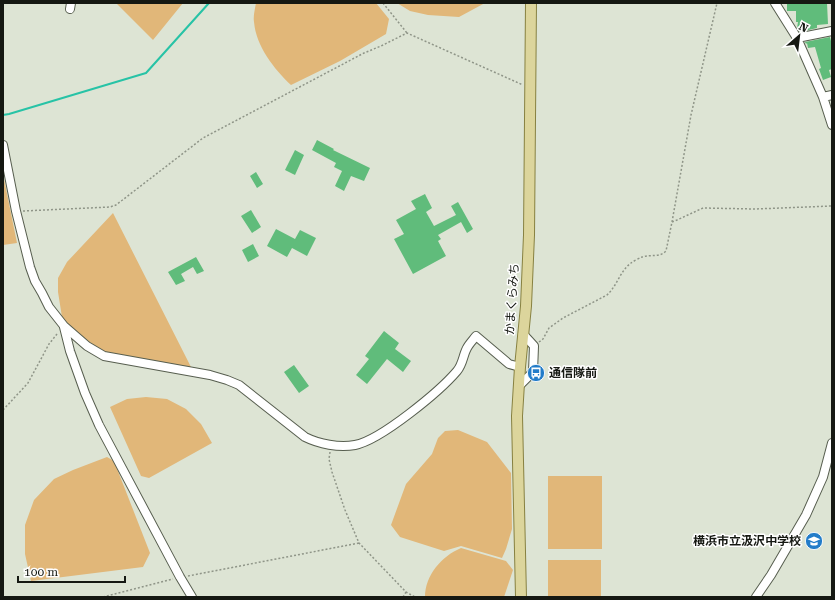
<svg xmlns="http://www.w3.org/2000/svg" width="835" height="600" font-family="'Roboto Serif','Noto Sans JP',serif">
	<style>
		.green { fill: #e1b779 }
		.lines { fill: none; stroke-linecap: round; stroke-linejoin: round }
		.stream { stroke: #27c3a6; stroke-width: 2 }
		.building { fill: #60bc7b }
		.minor-casing { stroke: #575e4f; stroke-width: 10 }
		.major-casing { stroke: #878141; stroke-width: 12 }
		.path { stroke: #8f9588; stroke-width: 1.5; stroke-dasharray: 2 2; stroke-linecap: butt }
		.minor { stroke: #fff; stroke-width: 8 }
		.major { stroke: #dcd59c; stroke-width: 10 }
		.labels { text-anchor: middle; stroke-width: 3; stroke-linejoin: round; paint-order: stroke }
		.street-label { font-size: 12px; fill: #151812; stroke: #fff }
		.poi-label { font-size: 12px; font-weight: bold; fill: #151812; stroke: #fff; text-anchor: start }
	</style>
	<rect width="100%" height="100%" fill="#dde4d4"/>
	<path class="green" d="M116 3H183L153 40Z
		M256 3H376L389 19 386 34 340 61 291 85C274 69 256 46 254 22 253 16 255 9 256 3Z
		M397 3H485L459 17 428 15 410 11Z
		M3 174 17 243 3 245Z
		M113 213 192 369 103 353 89 346 69 327 62 317 58 292V278L67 262Z
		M146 397 167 399 186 409 201 424 212 443 149 478 141 476 110 407 127 399Z
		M458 430 487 442 511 473 512 529 506 549 502 558 461 546 444 551 400 537 391 525 406 484 432 454 438 438 445 431Z
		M107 457 114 461 150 553 143 567 31 581 25 554V525L34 500 54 479 73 470Z
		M548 476H602V549H548Z
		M461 548 506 561 513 570 504 597H425C425 575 442 556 461 548Z
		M548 560H601V597H548Z"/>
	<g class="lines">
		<path class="stream" d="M3 115 9 114 146 73 209 3"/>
	</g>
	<path class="building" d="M788 3H827L828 24 817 25V28L800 32 797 28 798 22H796V11H787V4Z
		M830 37 831 41H832V69L829 70 831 77 823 80 819 69 821 68 815 47 808 48 807 43 806 44 805 42Z
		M317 140 334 149 333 150 370 168 364 181 351 176 344 191 335 186 342 171 334 167 336 163 312 150Z
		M295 150 304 155 295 175 285 170Z
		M256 172 263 184 257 188 250 176Z
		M425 194 432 208 426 212 434 226 456 215 451 206 458 202 473 229 467 233 461 222 438 235 441 239 438 241 446 256 413 274 394 239 404 234 396 220 416 209 411 201Z
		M251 210 261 227 252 233 241 216Z
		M276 229 295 239 300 230 316 238 307 256 292 248 287 257 267 246Z
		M253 244 259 256 248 262 242 250Z
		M196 257 204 271 197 274 193 267 181 274 185 281 176 285 168 272Z
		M384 331 399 343 395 349 411 361 403 372 387 359 367 384 356 375 369 359 365 356Z
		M294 365 309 386 299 393 284 372Z"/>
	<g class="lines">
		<defs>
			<path id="minor" d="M775 3 797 38 823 97 832 125
				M70 9 71 3
				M797 38 832 31
				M823 97 832 95
				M3 145 16 211 30 267 35 281 42 293 49 307 64 326 87 346 104 356 210 375 227 380 239 385 305 437C319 444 339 448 355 445 381 440 440 391 457 371 463 364 463 355 467 348 469 344 473 340 476 336L509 364 520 367
				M64 327 70 351 85 393 99 425 180 577 192 597
				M519 386 533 372 534 346 523 334
				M756 597 771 575 806 515 823 477 832 443"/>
			<path id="major" d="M521 597 517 416 520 367 526 306 529 235 531 3"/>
		</defs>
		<use href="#minor" class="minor-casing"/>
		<use href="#major" class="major-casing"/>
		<path class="path" d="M383 3 407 33
			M23 211 110 207 116 205 203 138 364 53 381 46 407 33 523 85
			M672 222 691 115 717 3
			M539 342 543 339 549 328 563 318 607 295C617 286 620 271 631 263 634 261 639 258 642 257 651 254 659 258 666 251L672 222 677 220 703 208 755 209 832 206
			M3 410 28 383 49 344 57 334
			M330 452 329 459 332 472 345 510 359 543 406 592 415 597
			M188 576 359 543
			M103 597 173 579
			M403 597 406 592"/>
		<use href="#minor" class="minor"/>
		<use href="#major" class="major"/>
	</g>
	<defs>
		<symbol id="bus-disc" viewBox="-11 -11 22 22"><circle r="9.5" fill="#237cc9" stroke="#fff"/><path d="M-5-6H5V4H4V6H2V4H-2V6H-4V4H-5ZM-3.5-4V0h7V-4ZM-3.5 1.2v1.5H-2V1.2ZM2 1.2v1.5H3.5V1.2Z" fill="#fff"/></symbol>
		<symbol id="school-disc" viewBox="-11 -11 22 22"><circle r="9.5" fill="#237cc9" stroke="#fff"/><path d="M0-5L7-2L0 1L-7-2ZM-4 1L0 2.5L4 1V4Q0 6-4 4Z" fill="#fff"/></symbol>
	</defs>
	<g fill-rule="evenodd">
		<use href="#bus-disc" x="526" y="363" width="20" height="20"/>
		<use href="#school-disc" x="804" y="531" width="20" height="20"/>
	</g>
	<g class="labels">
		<g class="street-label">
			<text transform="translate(512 299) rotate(-86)" y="4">かまくらみち</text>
		</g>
		<g class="poi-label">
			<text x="549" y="377">通信隊前</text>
			<text x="801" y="545" text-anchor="end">横浜市立汲沢中学校</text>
		</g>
	</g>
	<rect width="835" height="600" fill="none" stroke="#151812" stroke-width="8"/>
	<g transform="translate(799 36) rotate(28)" stroke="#ffffff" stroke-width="3" paint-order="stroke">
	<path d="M0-3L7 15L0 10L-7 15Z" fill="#151812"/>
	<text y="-6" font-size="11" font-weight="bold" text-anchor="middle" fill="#151812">N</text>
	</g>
	<path d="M18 576v6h107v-6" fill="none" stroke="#151812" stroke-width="2"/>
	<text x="24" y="576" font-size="12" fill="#151812" stroke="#ffffff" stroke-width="3" paint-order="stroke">100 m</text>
</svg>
